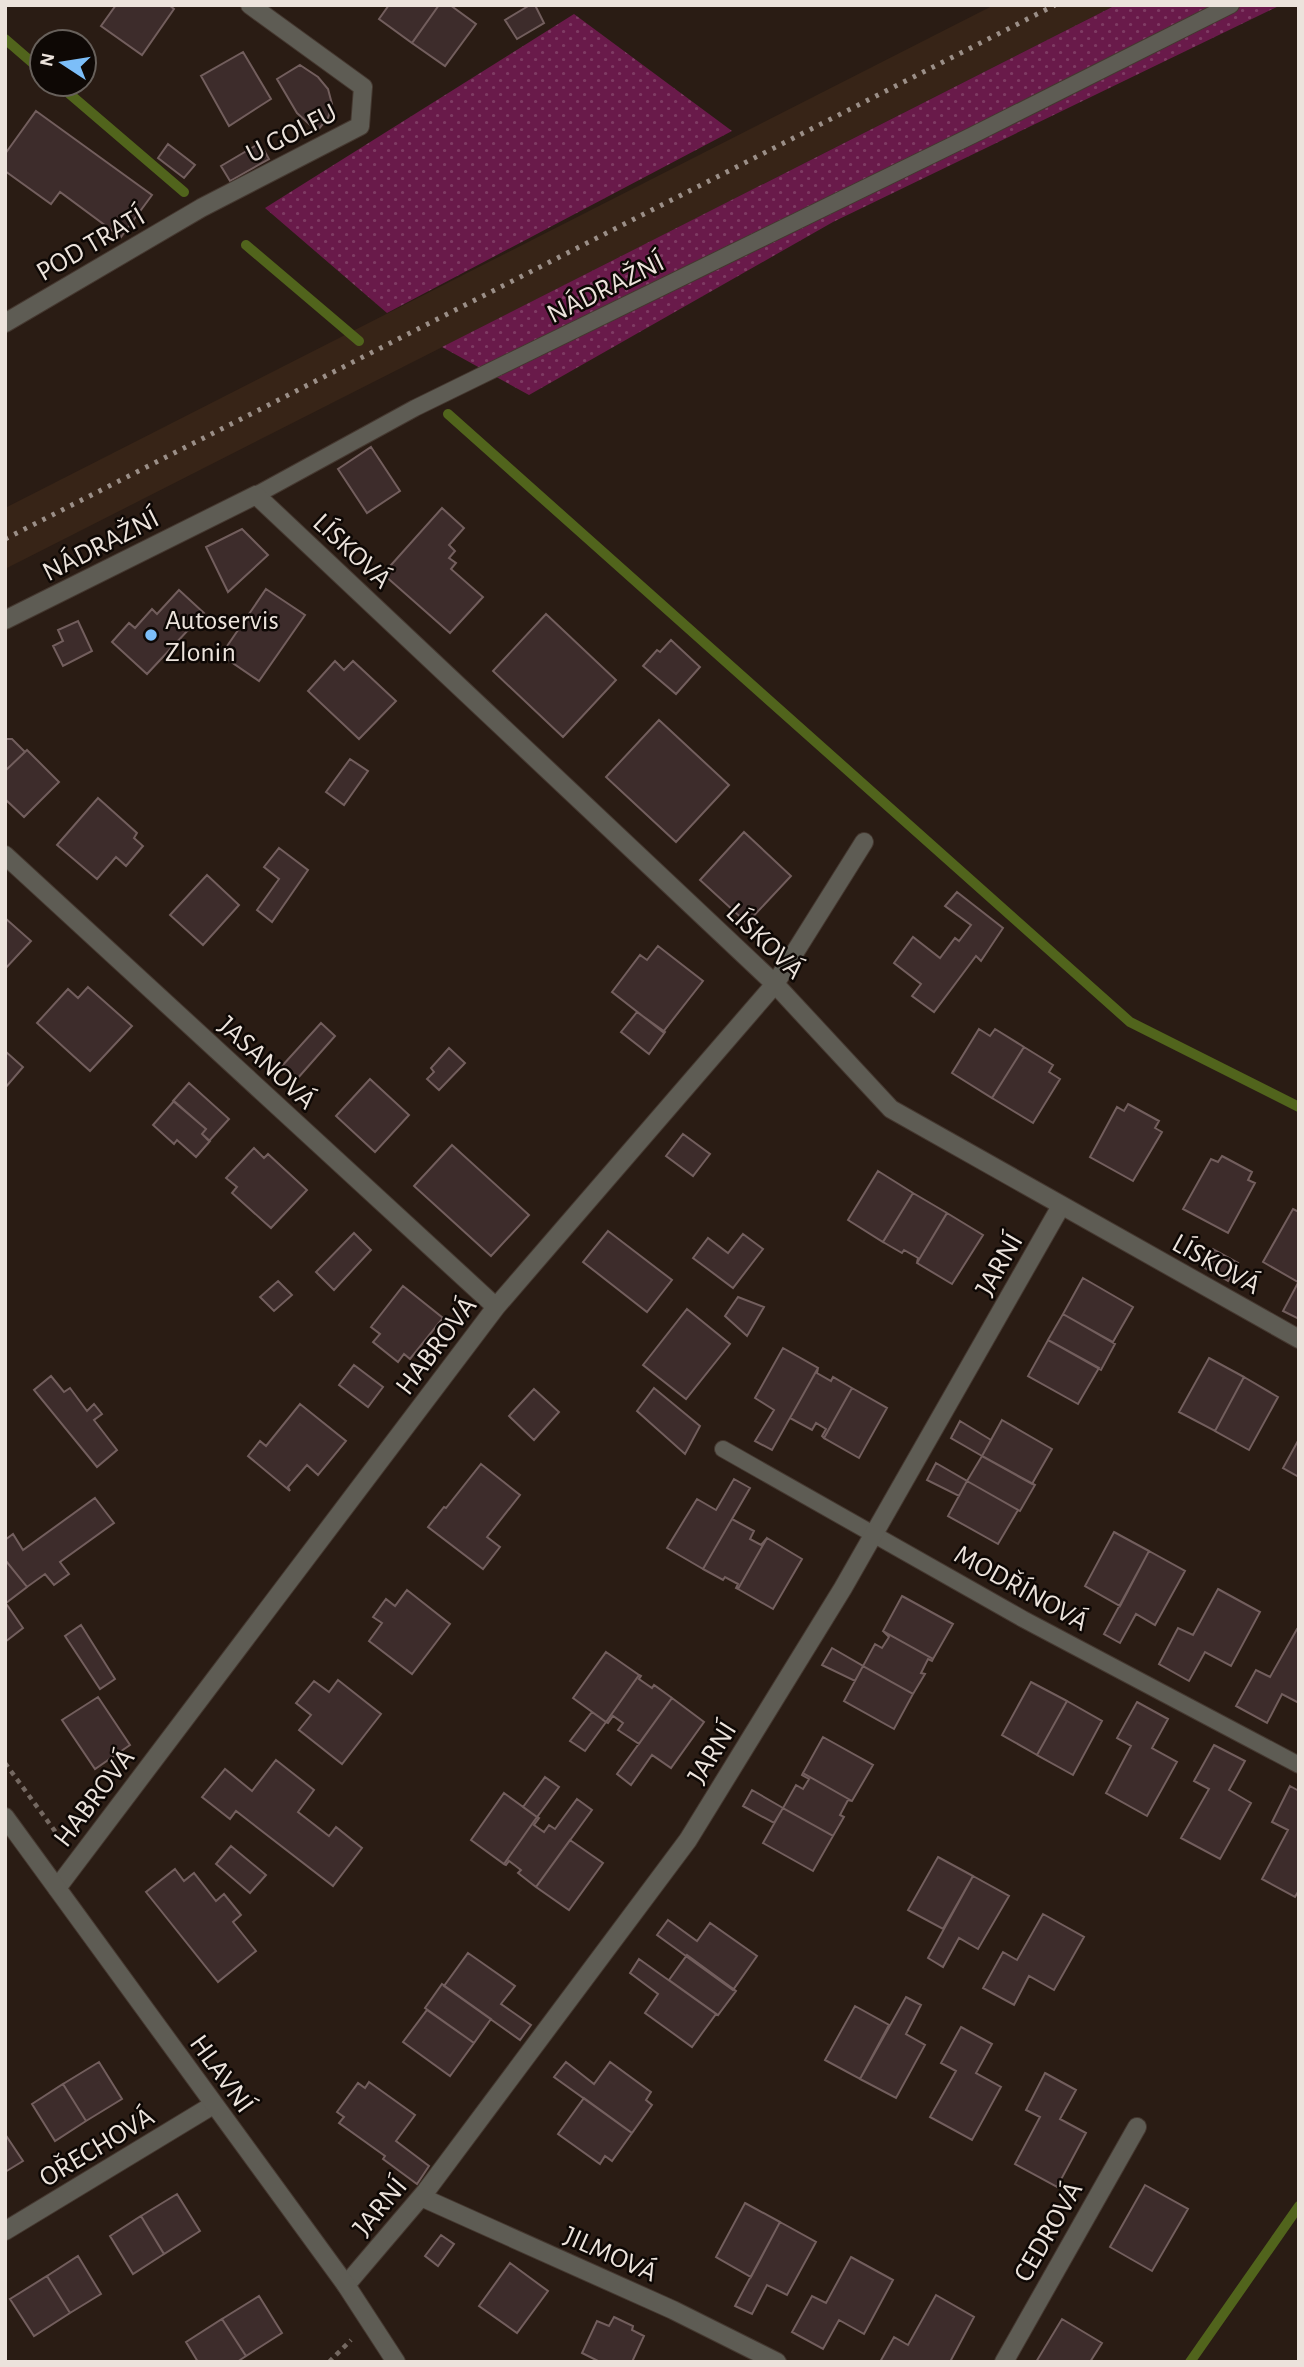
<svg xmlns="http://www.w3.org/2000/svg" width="1304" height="2367" font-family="'Alegreya Sans',sans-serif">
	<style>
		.built { fill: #372417 }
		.grass { fill: url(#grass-dots) }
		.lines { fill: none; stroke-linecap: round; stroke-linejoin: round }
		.stream { stroke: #51641c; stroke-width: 10 }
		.building { fill: #3d2c2b; stroke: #725e5d; stroke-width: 2 }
		.service-casing { stroke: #453830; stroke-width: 18 }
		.minor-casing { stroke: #453830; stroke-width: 20 }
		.tertiary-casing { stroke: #453830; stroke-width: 20 }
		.path { stroke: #746861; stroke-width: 4.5; stroke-dasharray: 5 5; stroke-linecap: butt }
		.service { stroke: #5e5c54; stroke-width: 16 }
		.minor { stroke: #5e5c54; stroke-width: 18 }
		.tertiary { stroke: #5e5c54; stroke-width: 18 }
		.rail { stroke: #9b8f88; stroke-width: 5; stroke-dasharray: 3.5 7; stroke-linecap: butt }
		.poi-dot { fill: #7cbef9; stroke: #0e0805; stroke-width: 2.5 }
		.labels { text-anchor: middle; stroke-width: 5; stroke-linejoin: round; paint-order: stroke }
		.street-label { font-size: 28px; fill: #ece3dc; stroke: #0e0805 }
		.poi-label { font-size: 28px; fill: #ece3dc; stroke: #0e0805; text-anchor: start }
	</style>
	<defs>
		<pattern id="grass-dots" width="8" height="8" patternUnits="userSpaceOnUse" patternTransform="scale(1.75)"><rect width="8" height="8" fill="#691a4a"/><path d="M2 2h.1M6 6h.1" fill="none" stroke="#7f3b64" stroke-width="1.8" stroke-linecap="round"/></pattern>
	</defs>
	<rect width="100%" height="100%" fill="#2a1c14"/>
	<path class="built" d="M994 5H1116L5 569V508Z"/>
	<path class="grass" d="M1116 5H1281L833 222 529 395 442 347Z
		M574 14 732 131 387 313 265 208Z"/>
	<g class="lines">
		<path class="stream" d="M5 39 42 71
			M58 84 184 192
			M246 245 359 341
			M448 414 1130 1022 1299 1107
			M1190 2362 1299 2206"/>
	</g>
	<path class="building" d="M116 5H169L174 9 142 55 101 26Z
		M389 5H439L412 43 379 19Z
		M439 5H450L476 24 445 66 412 43Z
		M530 5H535L544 23 517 39 505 20Z
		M243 52 271 99 229 126 201 76Z
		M300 65 318 77 328 89 332 104 328 118 317 131 297 113 277 79Z
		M36 111 152 195 121 237 60 192 51 204 5 171V154Z
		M260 143 269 159 230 181 221 166Z
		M168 144 195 165 184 178 158 158Z
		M371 447 400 491 367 513 338 469Z
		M442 508 464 528 449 545 455 551 449 558 456 563 451 569 483 597 450 633 383 574Z
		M242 529 268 555 228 592 206 547Z
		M266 589 305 615 259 681 221 655Z
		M179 590 204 613 147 674 112 642 129 623 135 628 152 609 157 614Z
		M546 614 616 680 563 737 493 671Z
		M78 621 92 651 63 666 53 646 63 641 58 630Z
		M671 640 700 667 676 694 643 666 657 650 660 652Z
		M335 661 344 670 353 661 396 701 359 739 308 691Z
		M659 720 729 785 676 842 606 777Z
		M6 739H12L25 752 5 771Z
		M27 750 59 782 24 817 5 799V771Z
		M350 759 368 771 344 805 326 792Z
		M98 798 137 833 134 838 143 846 126 866 116 857 97 879 57 845Z
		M744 832 791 876 747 923 700 880Z
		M279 848 308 870 272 922 257 910 279 879 264 867Z
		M207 875 239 905 203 945 170 915Z
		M957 892 1003 928 981 961 976 956 934 1012 912 996 921 984 894 963 913 937 940 958 955 938 959 941 971 925 945 906Z
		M5 918 31 941 5 969Z
		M658 946 703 981 663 1032 612 992 640 955 647 960Z
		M88 987 132 1026 90 1071 37 1023 68 989 78 998Z
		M637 1012 665 1032 649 1054 621 1032Z
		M321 1023 335 1036 297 1079 282 1066Z
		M979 1029 990 1036 995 1029 1024 1047 992 1098 952 1073Z
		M1024 1047 1053 1065 1049 1072 1060 1079 1033 1123 992 1098Z
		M449 1048 465 1063 439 1090 427 1079 434 1072 431 1068Z
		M5 1051 23 1067 5 1088Z
		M370 1079 409 1115 375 1152 336 1116Z
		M189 1083 229 1119 209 1141 202 1134 206 1129 173 1101Z
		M174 1101 206 1129 202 1134 210 1141 196 1157 177 1140 174 1144 153 1125Z
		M1128 1104 1159 1121 1155 1128 1162 1132 1133 1181 1090 1157 1117 1107 1124 1111Z
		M683 1134 710 1154 693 1176 666 1156Z
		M452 1145 529 1215 491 1256 414 1186Z
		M254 1148 264 1158 268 1154 307 1190 271 1228 232 1193 237 1187 226 1178Z
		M1222 1156 1252 1172 1248 1180 1255 1183 1228 1233 1183 1209 1211 1159 1218 1162Z
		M878 1171 913 1193 883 1242 848 1220Z
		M913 1193 947 1213 917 1263 918 1258 904 1250 902 1253 883 1242Z
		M1293 1209 1299 1212 1298 1282 1263 1262Z
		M947 1213 983 1235 952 1284 917 1263Z
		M608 1231 672 1280 647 1312 583 1262Z
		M354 1233 371 1250 334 1290 316 1272Z
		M743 1234 763 1249 733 1288 693 1258 708 1238 728 1253Z
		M1213 1249 1238 1263 1228 1281 1203 1267Z
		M1083 1278 1133 1307 1113 1342 1063 1314Z
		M278 1281 292 1295 274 1311 260 1297Z
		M1299 1281V1319L1283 1311Z
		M403 1286 443 1318 410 1359 404 1354 398 1362 373 1342 380 1334 371 1327Z
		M738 1297 764 1307 747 1336 725 1316Z
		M687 1309 730 1344 686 1399 643 1365Z
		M1063 1314 1115 1344 1101 1370 1048 1340Z
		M1048 1340 1099 1368 1078 1404 1028 1376Z
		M783 1348 818 1368 772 1450 755 1441 774 1410 755 1398Z
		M1209 1358 1244 1377 1215 1431 1179 1412Z
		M354 1365 383 1387 368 1407 339 1385Z
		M818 1368 817 1373 831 1381 833 1377 852 1388 824 1438 822 1436 826 1429 816 1423 812 1430 790 1418Z
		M51 1376 64 1392 70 1388 87 1411 94 1404 102 1414 94 1420 117 1450 97 1467 34 1390Z
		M1244 1377 1278 1397 1249 1450 1215 1431Z
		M654 1388 700 1426 685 1454 637 1411Z
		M852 1388 887 1408 859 1458 824 1438Z
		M534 1389 559 1412 534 1440 509 1416Z
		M300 1404 346 1441 318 1475 307 1465 288 1487 290 1491 248 1456 260 1441 266 1446Z
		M1002 1420 1052 1449 1032 1484 982 1456Z
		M960 1421 991 1440 982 1456 951 1438Z
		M1299 1439V1477L1283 1468Z
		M982 1456 1035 1485 1020 1511 967 1481Z
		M936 1463 967 1481 959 1496 927 1480Z
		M481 1464 520 1495 487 1537 500 1547 483 1569 428 1527 444 1507 446 1508Z
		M734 1479 750 1488 703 1569 667 1548 697 1499 716 1510Z
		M967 1481 1018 1510 998 1544 948 1516Z
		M95 1498 114 1523 60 1562 69 1574 54 1585 45 1574 27 1587 5 1560V1540L13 1534 23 1550Z
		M732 1519 754 1531 750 1539 761 1545 767 1538 738 1589 736 1588 738 1584 725 1577 723 1580 703 1569Z
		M1114 1532 1149 1551 1120 1606 1085 1586Z
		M767 1538 802 1559 773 1609 738 1589Z
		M1149 1551 1185 1571 1155 1625 1136 1614 1120 1643 1104 1634Z
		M7 1562 27 1587 6 1603 5 1563Z
		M1218 1589 1260 1612 1231 1666 1205 1652 1189 1681 1159 1664 1178 1628 1193 1635Z
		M407 1590 450 1624 412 1674 369 1641 382 1623 373 1617 386 1599 395 1606Z
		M902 1596 953 1624 933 1659 883 1631Z
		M5 1602 23 1628 5 1642Z
		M81 1625 115 1679 100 1689 65 1636Z
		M1297 1629 1299 1630V1703L1282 1694 1267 1723 1236 1706 1256 1670 1270 1677Z
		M883 1631 933 1659 932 1661 928 1659 921 1673 925 1674 913 1694 863 1666 875 1644 882 1648 889 1637Z
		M832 1648 863 1666 855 1681 822 1665Z
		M606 1652 639 1675 606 1722 573 1698Z
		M863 1666 913 1694 894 1729 844 1701Z
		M639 1675 641 1676 639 1679 652 1688 654 1685 672 1698 639 1744 618 1730 623 1723 613 1716 608 1723 606 1722Z
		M338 1680 381 1714 342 1764 299 1730 311 1715 296 1703 314 1681 329 1692Z
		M1031 1682 1067 1701 1037 1755 1002 1735Z
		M98 1697 130 1745 95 1769 62 1720Z
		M672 1698 704 1722 671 1768 652 1755 631 1785 617 1774Z
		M1067 1701 1102 1721 1073 1775 1037 1755Z
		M1137 1702 1168 1719 1152 1748 1177 1762 1147 1816 1106 1793 1131 1746 1117 1738Z
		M592 1712 606 1722 585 1751 570 1741Z
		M823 1737 873 1765 852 1801 803 1773Z
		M1214 1745 1245 1761 1229 1790 1251 1803 1220 1859 1181 1838 1209 1789 1194 1781Z
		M276 1760 314 1790 298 1812 329 1836 336 1827 362 1848 333 1886 236 1811 230 1819 202 1797 225 1769 252 1791Z
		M803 1773 852 1801 848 1800 840 1815 844 1817 833 1836 783 1808 796 1785 803 1789 809 1779 802 1775Z
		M545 1777 559 1787 537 1817 523 1807Z
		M1290 1786 1299 1791V1890L1295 1897 1262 1879 1288 1830 1272 1822Z
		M752 1790 783 1808 774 1823 743 1806Z
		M504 1793 537 1817 504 1864 471 1840Z
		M577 1799 592 1810 536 1887 518 1873 521 1870 509 1861 506 1865 504 1864 537 1817 539 1818 534 1825 544 1832 549 1825 555 1829Z
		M783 1808 833 1836 813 1871 763 1843Z
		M570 1840 603 1863 569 1910 536 1887Z
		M231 1846 266 1875 250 1893 216 1864Z
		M938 1857 973 1876 943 1929 908 1910Z
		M175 1869 184 1881 194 1873 216 1901 224 1894 241 1915 233 1922 256 1951 218 1982 146 1892Z
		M973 1876 1009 1896 978 1949 959 1938 943 1967 928 1958Z
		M1043 1914 1084 1937 1054 1990 1029 1976 1014 2005 983 1988 1003 1952 1017 1960Z
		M668 1920 697 1941 710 1923 757 1956 733 1990 657 1935Z
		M468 1953 515 1986 501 2004 531 2025 520 2040 444 1986Z
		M687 1955 736 1991 718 2015 669 1980Z
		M639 1959 716 2014 692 2047 645 2013 658 1994 630 1973Z
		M442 1984 491 2019 474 2043 425 2008Z
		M906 1997 921 2005 906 2034 925 2045 896 2098 860 2079Z
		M855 2006 889 2025 860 2079 825 2060Z
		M427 2010 474 2043 450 2076 403 2042Z
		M961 2027 992 2044 976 2073 1001 2087 972 2140 930 2117 956 2071 941 2063Z
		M99 2062 122 2099 86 2121 63 2084Z
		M566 2062 594 2084 610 2062 651 2092 646 2100 652 2105 632 2133 554 2077Z
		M1045 2073 1076 2090 1060 2119 1086 2133 1057 2187 1015 2164 1040 2117 1026 2110Z
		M369 2082 415 2115 396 2141 429 2166 417 2184 383 2159 385 2156 339 2123 344 2117 337 2112 358 2083 365 2088Z
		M63 2084 86 2121 55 2141 32 2104Z
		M584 2098 632 2133 612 2161 605 2156 600 2164 558 2134Z
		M5 2134 23 2161 5 2172Z
		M1145 2185 1188 2209 1152 2271 1110 2247Z
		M177 2194 200 2231 164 2254 141 2216Z
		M745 2203 780 2222 751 2277 716 2257Z
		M141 2216 164 2254 133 2274 110 2236Z
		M780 2222 816 2242 787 2295 767 2285 752 2314 735 2306Z
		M441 2235 454 2244 438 2266 425 2256Z
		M78 2256 101 2294 70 2313 47 2276Z
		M851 2257 893 2280 864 2334 839 2320 823 2349 792 2332 812 2296 826 2303Z
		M510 2263 548 2291 517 2333 479 2306Z
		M47 2276 70 2313 34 2336 10 2299Z
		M936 2295 974 2317 950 2362H880L894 2337 908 2345Z
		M259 2296 282 2333 246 2356 222 2319Z
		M614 2317 633 2326 632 2330 644 2336 632 2362H600L582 2353 597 2321 609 2326Z
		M222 2319 246 2356 237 2362H198L186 2342Z
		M1062 2319 1102 2343 1090 2362H1036Z"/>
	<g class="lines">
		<defs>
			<path id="service" d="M256 495 415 408 973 135 1231 5
				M723 1449 1023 1619 1299 1765"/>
			<path id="minor" d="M5 323 201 208 360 126 363 87 250 5
				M5 620 256 495 775 984 891 1109 1299 1339
				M5 855 496 1307
				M57 1888 496 1307 775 984 864 842
				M421 2197 673 2310 777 2362
				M5 2231 213 2105
				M346 2285 426 2191 688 1840 843 1588 1061 1206
				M1004 2362 1137 2127"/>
			<path id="tertiary" d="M5 1817 346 2285 396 2362"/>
		</defs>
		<use href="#service" class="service-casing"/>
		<use href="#minor" class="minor-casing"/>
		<use href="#tertiary" class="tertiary-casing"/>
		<path class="path" d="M5 1763 60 1838
			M329 2362 351 2340"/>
		<use href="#service" class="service"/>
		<use href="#minor" class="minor"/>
		<use href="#tertiary" class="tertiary"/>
		<path class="rail" d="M5 539 1055 5"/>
	</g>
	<circle class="poi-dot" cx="151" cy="635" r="7"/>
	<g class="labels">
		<g class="street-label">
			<text transform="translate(291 132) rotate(-27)" y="10">U GOLFU</text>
			<text transform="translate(90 243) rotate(-30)" y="10">POD TRATÍ</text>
			<text transform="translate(605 287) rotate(-26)" y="10">NÁDRAŽNÍ</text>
			<text transform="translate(100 544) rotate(-27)" y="10">NÁDRAŽNÍ</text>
			<text transform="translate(353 550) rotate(43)" y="10">LÍSKOVÁ</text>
			<text transform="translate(766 940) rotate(44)" y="10">LÍSKOVÁ</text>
			<text transform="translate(268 1062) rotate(43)" y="10">JASANOVÁ</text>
			<text transform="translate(1217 1263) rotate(29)" y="10">LÍSKOVÁ</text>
			<text transform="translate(998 1264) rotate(-60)" y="10">JARNÍ</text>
			<text transform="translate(435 1345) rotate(-53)" y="10">HABROVÁ</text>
			<text transform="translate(1022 1587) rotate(29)" y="10">MODŘÍNOVÁ</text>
			<text transform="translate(711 1752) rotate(-58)" y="10">JARNÍ</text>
			<text transform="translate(93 1797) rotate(-53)" y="10">HABROVÁ</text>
			<text transform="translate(223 2073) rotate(54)" y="10">HLAVNÍ</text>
			<text transform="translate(96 2146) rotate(-31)" y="10">OŘECHOVÁ</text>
			<text transform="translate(379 2206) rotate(-50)" y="10">JARNÍ</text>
			<text transform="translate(1047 2231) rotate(-60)" y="10">CEDROVÁ</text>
			<text transform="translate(611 2253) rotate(24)" y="10">JILMOVÁ</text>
		</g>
		<g class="poi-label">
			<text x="165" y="629">Autoservis<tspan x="165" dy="32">Zlonin</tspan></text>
		</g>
	</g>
	<rect width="1304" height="2367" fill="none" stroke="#ece3dc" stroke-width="14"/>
	<g transform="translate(63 63) rotate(282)"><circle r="33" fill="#0e0805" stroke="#67605b" stroke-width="2"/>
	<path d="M0-5L12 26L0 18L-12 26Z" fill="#7cbef9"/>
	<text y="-10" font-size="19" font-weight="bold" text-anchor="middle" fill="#ece3dc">N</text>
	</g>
</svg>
